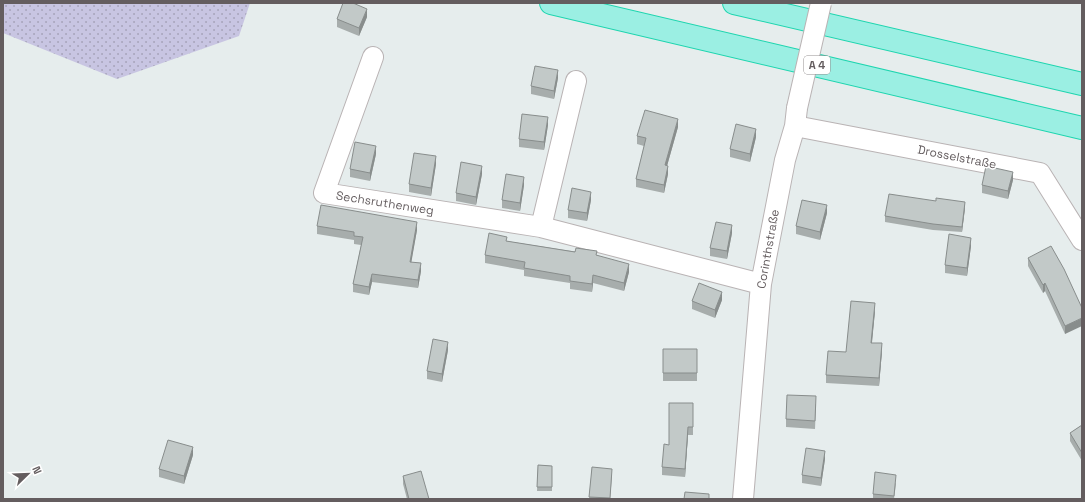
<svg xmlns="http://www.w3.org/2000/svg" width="1085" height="502" font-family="'Space Grotesk',sans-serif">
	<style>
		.grass { fill: url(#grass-dots) }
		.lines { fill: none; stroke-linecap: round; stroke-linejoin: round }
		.minor-casing { stroke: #b9b3b4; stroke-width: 22 }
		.motorway-casing { stroke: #1ed5af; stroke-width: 24 }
		.minor { stroke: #fff; stroke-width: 20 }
		.motorway { stroke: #9befe3; stroke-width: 22 }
		.minor-bridge-casing { stroke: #b9b3b4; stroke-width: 22; stroke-linecap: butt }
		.minor-bridge { stroke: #fff; stroke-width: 20 }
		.wall { fill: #a7adac }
		.shaded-wall { fill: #888d8c }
		.building { fill: #c2c9c8; stroke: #888d8c }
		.labels { text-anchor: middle; stroke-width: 3; stroke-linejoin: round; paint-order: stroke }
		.shield { fill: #fff; stroke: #928e8f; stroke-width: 1 }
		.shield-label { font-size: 11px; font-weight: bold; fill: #645d5f }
		.street-label { font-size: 12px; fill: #645d5f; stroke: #fff }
	</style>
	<defs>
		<pattern id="grass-dots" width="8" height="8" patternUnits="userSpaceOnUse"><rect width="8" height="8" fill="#c8c5e2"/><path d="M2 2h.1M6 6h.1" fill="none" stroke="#a6a3ba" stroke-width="1.8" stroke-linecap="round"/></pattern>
	</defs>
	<rect width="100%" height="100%" fill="#e6eded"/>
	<path class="grass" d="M3 3H250L239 36 117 79 3 33Z"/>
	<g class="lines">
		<defs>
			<path id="minor" d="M373 57 324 193 541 227 761 284
				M795 126 1040 173 1082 240
				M541 227 576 81
				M743 499 761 284 785 160 795 126 797 108"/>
			<path id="motorway" d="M551 3 1082 128
				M734 3 1082 84"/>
		</defs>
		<use href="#minor" class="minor-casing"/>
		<use href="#motorway" class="motorway-casing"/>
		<use href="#minor" class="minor"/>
		<use href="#motorway" class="motorway"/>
		<defs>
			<path id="minor-bridge" d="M797 108 821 3"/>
		</defs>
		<use href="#minor-bridge" class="minor-bridge-casing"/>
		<use href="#minor-bridge" class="minor-bridge"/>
	</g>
	<path class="wall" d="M367 17 359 36 337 27V19Z
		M558 78 554 99 531 94V86Z
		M548 125 544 150 519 147V139Z
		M678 127 667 166 668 174 664 193 636 187V179L644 146 637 144V136Z
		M756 137 750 162 730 157V149Z
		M376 154 370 181 350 177V169Z
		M436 164 431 196 409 192V184Z
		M482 174 476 205 456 201V193Z
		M1013 180 1008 199 982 193V185Z
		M524 185 520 211 502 208V200Z
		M591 200 587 221 568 218V210Z
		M936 201 965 208 962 232 933 230 885 222V216Z
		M827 213 820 240 796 234V226Z
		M317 226 417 230 411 262 421 271 418 288 372 282 369 295 353 292V284L361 245 354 244V240L317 234Z
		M732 233 727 259 710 256V248Z
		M507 241 597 255 629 272 624 291 593 283 592 292 570 289V283L524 276V270L485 263V255Z
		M971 246 967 276 945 273V265Z
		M1028 258 1082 308 1065 334 1045 291 1043 293 1028 266Z
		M722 300 715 318 692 309V301Z
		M875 311 872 343 882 351 879 386 826 383V375L846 352Z
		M663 349H697V381H663Z
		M448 350 442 382 427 379V371Z
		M693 403V435H688L685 477 662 475V467L669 445Z
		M816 404 815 429 786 427V419Z
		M1082 425V461L1070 441V433Z
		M193 455 184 484 159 477V469Z
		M825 459 821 486 802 483V475Z
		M538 465 552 466V491H537Z
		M592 467 612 477 610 499H589Z
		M403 476 429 499H407L403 484Z
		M896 483 894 499H873V494Z"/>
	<path class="shaded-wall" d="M367 9V17L359 36V28Z
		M558 70V78L554 99V91Z
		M548 117V125L544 150V142Z
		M678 119V127L665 173V165Z
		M756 129V137L750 162V154Z
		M376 146V154L370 181V173Z
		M436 156V164L431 196V188Z
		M482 166V174L476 205V197Z
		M668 166V174L664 193V185Z
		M1013 172V180L1008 199V191Z
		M524 177V185L520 211V203Z
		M591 192V200L587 221V213Z
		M965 202V208L962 232V227Z
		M827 205V213L820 240V232Z
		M417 222V230L410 270V262Z
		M732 225V233L727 259V251Z
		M971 238V246L967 276V268Z
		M421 263V271L418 288V280Z
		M629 264V272L624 291V283Z
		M372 274V282L369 295V287Z
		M593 275V283L592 292V284Z
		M1045 283V291L1043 293V285Z
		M722 292V300L715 318V310Z
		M875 303V311L871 351V343Z
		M1082 318V326L1065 334V326Z
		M448 342V350L442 382V374Z
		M882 343V351L879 386V378Z
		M688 427V435L685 477V469Z
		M193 447V455L184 484V476Z
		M825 451V459L821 486V478Z"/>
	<path class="building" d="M343 3H353L367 9 359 28 337 19Z
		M535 66 558 70 554 91 531 86Z
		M645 110 678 119 665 165 668 166 664 185 636 179 646 138 637 136Z
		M522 114 548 117 544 142 519 139Z
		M736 124 756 129 750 154 730 149Z
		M355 142 376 146 370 173 350 169Z
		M414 153 436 156 431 188 409 184Z
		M461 162 482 166 476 197 456 193Z
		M986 166 1013 172 1008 191 982 185Z
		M506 174 524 177 520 203 502 200Z
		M572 188 591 192 587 213 568 210Z
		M889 194 936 201V198L965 202 962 227 933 224 885 216Z
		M802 200 827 205 820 232 796 226Z
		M321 205 417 222 410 262 421 263 418 280 372 274 369 287 353 284 363 237 354 236V232L317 226Z
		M716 222 732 225 727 251 710 248Z
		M489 233 507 237 506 241 575 252 576 248 597 251 596 255 629 264 624 283 593 275 592 284 570 281V276L524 268 525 262 485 255Z
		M949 234 971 238 967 268 945 265Z
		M1051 246 1064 269 1082 308V318L1065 326 1045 283 1043 285 1028 258Z
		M699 283 722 292 715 310 692 301Z
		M851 301 875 303 871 343H882L879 378 826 375 828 351 846 352Z
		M433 339 448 342 442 374 427 371Z
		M663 349H697V373H663Z
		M787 395 816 396 815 421 786 419Z
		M669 403H693V427H688L685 469 662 467 664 444 669 445Z
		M1082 425V453L1070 433Z
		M168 440 193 447 184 476 159 469Z
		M806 448 825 451 821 478 802 475Z
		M538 465 552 466V487H537Z
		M592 467 612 469 610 498 589 497Z
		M421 471 429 499H409L403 476Z
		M875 472 896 475 894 496 873 494Z
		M685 492 709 494V499H684Z"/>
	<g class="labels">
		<rect class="shield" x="804" y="56" width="26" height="18" rx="3"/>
		<g class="shield-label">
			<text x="817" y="69">A 4</text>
		</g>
		<g class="street-label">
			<text transform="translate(957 157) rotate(11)" y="4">Drosselstraße</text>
			<text transform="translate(385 203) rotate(9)" y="4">Sechsruthenweg</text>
			<text transform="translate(768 249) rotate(-80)" y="4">Corinthstraße</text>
		</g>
	</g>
	<rect width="1085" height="502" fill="none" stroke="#645d5f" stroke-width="8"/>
	<g transform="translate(28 474) rotate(67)" stroke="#ffffff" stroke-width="3" paint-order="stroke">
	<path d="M0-3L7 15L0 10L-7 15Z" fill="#645d5f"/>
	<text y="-6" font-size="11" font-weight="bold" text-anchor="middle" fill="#645d5f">N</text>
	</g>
</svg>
